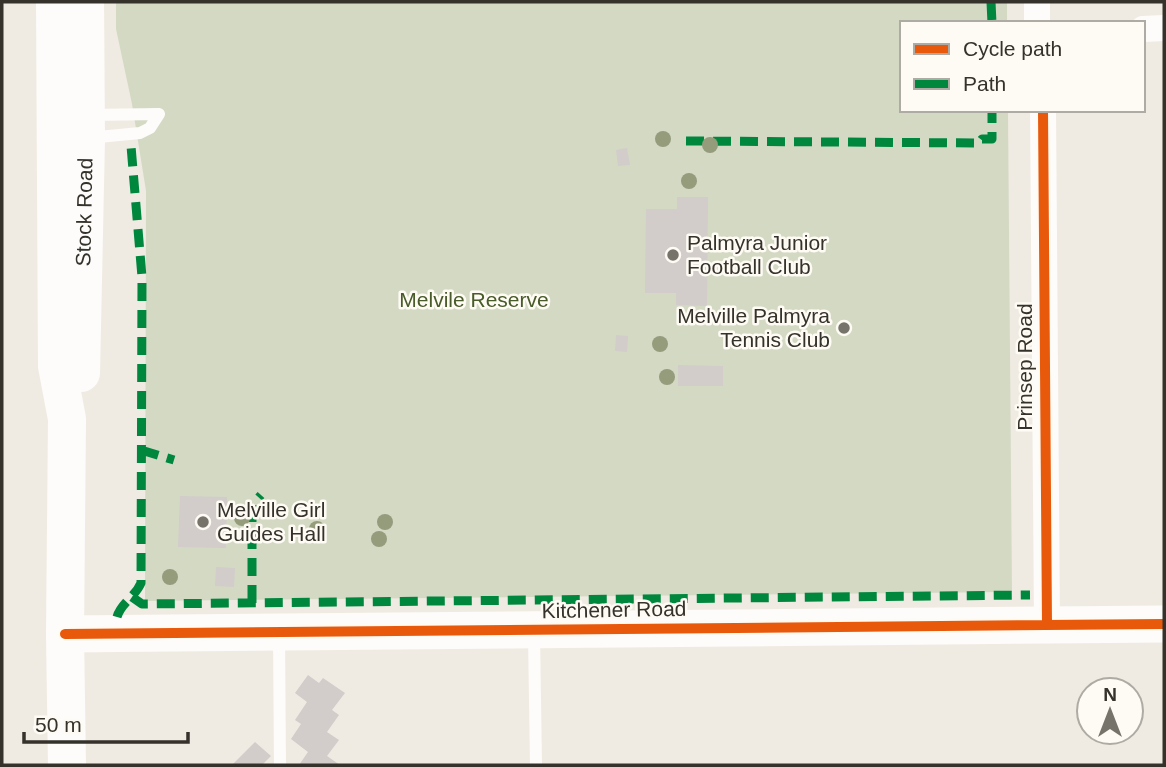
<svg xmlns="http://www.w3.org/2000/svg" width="1166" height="767" font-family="Helvetica,sans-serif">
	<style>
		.green { fill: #d4d9c4 }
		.building { fill: #d2ccca }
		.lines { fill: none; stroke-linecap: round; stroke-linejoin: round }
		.lane { stroke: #fdfcfb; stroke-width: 12 }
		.street { stroke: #fdfcfb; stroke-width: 26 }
		.secondary { stroke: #fdfcfb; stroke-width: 37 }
		.primary { stroke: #fdfcfb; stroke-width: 38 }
		.quiet { stroke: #00873e; stroke-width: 9; stroke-dasharray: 18 9; stroke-linecap: butt }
		.cycleway-casing { stroke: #fefbf4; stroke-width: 15 }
		.cycleway { stroke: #e8590c; stroke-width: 10 }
		.tree { fill: #949c7c }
		.poi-dot { fill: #76736b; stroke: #fefbf4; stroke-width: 2.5 }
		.labels { text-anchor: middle; stroke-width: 5; stroke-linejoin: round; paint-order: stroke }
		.street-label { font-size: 21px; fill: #35322b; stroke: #fefbf4 }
		.poi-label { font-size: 21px; fill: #35322b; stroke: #fefbf4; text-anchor: start }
		.park-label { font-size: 21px; fill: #485b29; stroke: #fefbf4 }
	</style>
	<rect width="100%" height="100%" fill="#f0ebe2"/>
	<path class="green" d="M116 2H1007V23H902V110H1008L1012 592 145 601 146 191 132 104 116 29Z"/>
	<path class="building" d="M627 148 630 165 618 166 616 150Z
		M677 197H708L707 306 676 305V293H645L646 209H677Z
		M616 335 628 336 627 352 615 351Z
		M678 365 723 366V386H678Z
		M180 496 227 497 226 548 178 547Z
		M216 567 235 568 234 587 215 586Z
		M308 675 319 683 323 678 345 693 332 710 339 715 327 732 339 740 327 756 340 765H299L308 752 291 739 301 724 295 720 307 702 295 693Z
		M255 742 271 756 262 765H232Z"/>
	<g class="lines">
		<path class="lane" d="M89 115 159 114
			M88 138 140 133 150 128 159 114
			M534 634 536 765
			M279 636 280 765"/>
		<path class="street" d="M1037 2V23
			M1143 29 1164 28
			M1043 110 1047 624"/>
		<path class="secondary" d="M65 634 1164 624"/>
		<g class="primary">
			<path d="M55 2 57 366 67 419 65 634 67 765"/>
			<path id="s1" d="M81 373 86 139 85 2"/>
		</g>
		<path class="quiet" d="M991 2 992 23
			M686 141 979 143 982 139H992V110
			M141 450 174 460
			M132 597 142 604 1030 595
			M252 603V505L261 495
			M117 617C121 603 135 597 141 583L142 277 131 146"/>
		<defs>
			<path id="cycleway" d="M1043 110 1047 624
				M65 634 1164 624"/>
		</defs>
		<use href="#cycleway" class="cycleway-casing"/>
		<use href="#cycleway" class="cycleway"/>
	</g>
	<g class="tree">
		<circle cx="663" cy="139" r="8"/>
		<circle cx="710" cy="145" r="8"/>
		<circle cx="689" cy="181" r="8"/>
		<circle cx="660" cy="344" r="8"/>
		<circle cx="667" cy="377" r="8"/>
		<circle cx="242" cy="518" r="8"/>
		<circle cx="385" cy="522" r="8"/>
		<circle cx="317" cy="529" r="8"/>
		<circle cx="379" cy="539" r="8"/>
		<circle cx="170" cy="577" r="8"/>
	</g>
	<g class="poi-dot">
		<circle cx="673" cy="255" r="7"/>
		<circle cx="844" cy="328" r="7"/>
		<circle cx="203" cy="522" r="7"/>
	</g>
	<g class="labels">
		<g class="street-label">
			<text dy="7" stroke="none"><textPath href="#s1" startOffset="161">Stock Road</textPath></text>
			<text transform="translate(1025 367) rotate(-90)" y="7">Prinsep Road</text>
			<text transform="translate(614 610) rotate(-1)" y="7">Kitchener Road</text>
		</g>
		<g class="poi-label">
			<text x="687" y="250">Palmyra Junior<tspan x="687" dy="24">Football Club</tspan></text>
			<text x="830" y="323" text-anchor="end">Melville Palmyra<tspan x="830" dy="24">Tennis Club</tspan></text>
			<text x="217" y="517">Melville Girl<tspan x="217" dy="24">Guides Hall</tspan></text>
		</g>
		<g class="park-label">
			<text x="474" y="307">Melvile Reserve</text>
		</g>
	</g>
	<rect width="1166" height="767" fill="none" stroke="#35322b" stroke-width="7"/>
	<rect x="900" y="21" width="245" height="91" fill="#fefbf4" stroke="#aeaba4" stroke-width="2"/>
	<rect x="914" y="44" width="35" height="10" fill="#e8590c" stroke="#aeaba4" stroke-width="2"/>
	<text x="963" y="56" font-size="21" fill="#35322b">Cycle path</text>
	<rect x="914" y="79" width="35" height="10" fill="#00873e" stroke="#aeaba4" stroke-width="2"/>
	<text x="963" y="91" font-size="21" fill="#35322b">Path</text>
	<g transform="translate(1110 711)"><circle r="33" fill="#fefbf4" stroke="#aeaba4" stroke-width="2"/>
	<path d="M0-5L12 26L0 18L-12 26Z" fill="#76736b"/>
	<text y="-10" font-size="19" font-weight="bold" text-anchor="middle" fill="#35322b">N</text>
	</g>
	<path d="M24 732v10h164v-10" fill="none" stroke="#35322b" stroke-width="3.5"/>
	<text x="35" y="732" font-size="21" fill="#35322b" stroke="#fefbf4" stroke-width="5" paint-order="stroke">50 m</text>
</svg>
